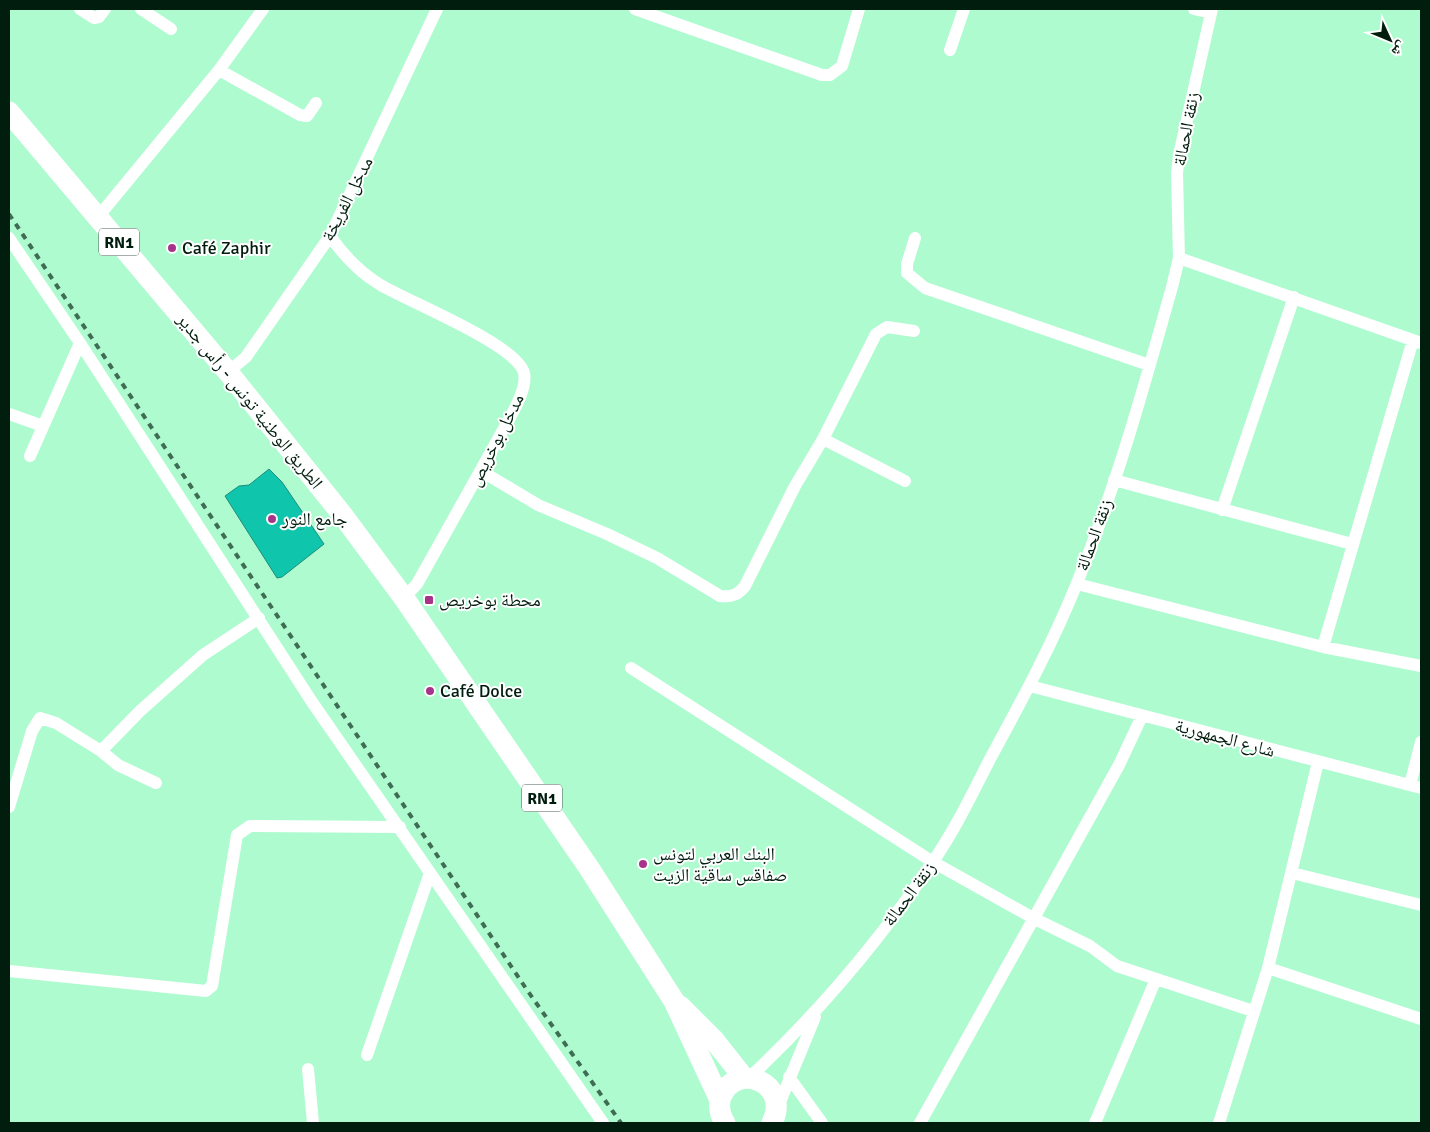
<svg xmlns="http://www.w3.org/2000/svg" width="1430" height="1132" font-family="Signika,'Noto Naskh Arabic',sans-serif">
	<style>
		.building { fill: #0fc5ac; stroke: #218c7b }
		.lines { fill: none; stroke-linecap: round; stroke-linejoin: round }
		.street { stroke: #fff; stroke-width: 12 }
		.primary { stroke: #fff; stroke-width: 21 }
		.rail { stroke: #3f6d54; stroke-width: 4; stroke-dasharray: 6 6; stroke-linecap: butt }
		.poi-dot { fill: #a8338b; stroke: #fff; stroke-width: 2 }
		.labels { text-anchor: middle; stroke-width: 4; stroke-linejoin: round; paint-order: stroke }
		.shield { fill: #fff; stroke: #4c6156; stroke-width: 1 }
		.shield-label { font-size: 16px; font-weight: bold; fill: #001d0e }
		.street-label { font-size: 18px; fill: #001d0e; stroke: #fff }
		.poi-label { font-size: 18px; fill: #001d0e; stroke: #fff; text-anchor: start }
	</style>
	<rect width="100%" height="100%" fill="#aefbd0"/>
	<path class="building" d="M269 469 282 482 324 544 282 577 277 578 225 496 239 486 249 485Z"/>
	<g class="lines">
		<path class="street" d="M80 9 94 18 99 17 105 9
			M141 9 171 29
			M635 9 822 75H830L842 66 859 9
			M1194 9 1211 13
			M950 50 964 9
			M219 70 300 115 307 116 316 103
			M98 217 219 70 263 9
			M330 236C344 256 358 271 379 284 406 301 517 344 524 373 527 386 517 404 511 416L417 584 404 598
			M9 238 80 343 312 702 603 1123
			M915 238 907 264V273L925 288 1149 365
			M1179 258 1421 343
			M228 372 246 357 330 236 437 9
			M9 414 43 426
			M823 439 876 334 887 327 914 331
			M30 456 80 343
			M481 471 538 505 607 534 657 558 720 596C732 597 738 595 745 586L795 486 823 439 905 481
			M1114 480 1352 544
			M1222 510 1294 297
			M1077 584 1323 647 1421 666
			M1323 647 1413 340
			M631 668 933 862 1033 918 1090 946 1117 966 1253 1011
			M1030 686 1421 788
			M101 751 118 765 156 783
			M1410 785 1421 742
			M9 807 32 731 40 718 56 723 101 751 140 711 203 655 259 618
			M1292 873 1421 905
			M1268 968 1421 1019
			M9 971 206 991 212 986 237 835 250 826 400 827
			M367 1055 430 873
			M308 1069 313 1123
			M789 1077 822 1123
			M749 1078C817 1014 880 940 932 863 955 830 972 794 990 759 1021 702 1053 643 1077 583 1116 487 1144 387 1172 287L1179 258 1177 173 1179 155 1212 9
			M778 1107 815 1017
			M920 1123 1119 765 1142 716
			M1095 1123 1156 979
			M1219 1123 1268 968 1318 762"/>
		<path class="primary" d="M9 112 228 372 341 513 404 598 589 868 674 1001 720 1100
			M680 1006 714 1040 744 1078
			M725 1123C720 1115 718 1106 721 1097 736 1060 792 1083 772 1123"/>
		<path class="rail" d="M9 214 527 990 621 1123"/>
	</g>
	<g class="poi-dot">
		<circle cx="172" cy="248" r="5"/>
		<circle cx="272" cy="519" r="5"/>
		<rect x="424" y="595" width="10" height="10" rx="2.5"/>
		<circle cx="430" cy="691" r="5"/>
		<circle cx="643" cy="864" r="5"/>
	</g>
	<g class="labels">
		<g class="shield">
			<rect x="99" y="228.5" width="40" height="27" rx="4"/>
			<rect x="522" y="784.5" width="40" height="27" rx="4"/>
		</g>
		<g class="shield-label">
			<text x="119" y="248">RN1</text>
			<text x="542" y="804">RN1</text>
		</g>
		<g class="street-label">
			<text transform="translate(1186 129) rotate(-79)" y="6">زنقة الحمالة</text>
			<text transform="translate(347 199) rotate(-63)" y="6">مدخل الفريخة</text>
			<text transform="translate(250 401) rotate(51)" y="6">الطريق الوطنية تونس - رأس جدير</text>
			<text transform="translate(496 440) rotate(-63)" y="6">مدخل بوخريص</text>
			<text transform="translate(1094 535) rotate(-70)" y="6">زنقة الحمالة</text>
			<text transform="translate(1225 738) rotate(15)" y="6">شارع الجمهورية</text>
			<text transform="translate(909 894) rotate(-53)" y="6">زنقة الحمالة</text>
		</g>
		<g class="poi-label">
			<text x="182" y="254">Café Zaphir</text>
			<text x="282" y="525">جامع النور</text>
			<text x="439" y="606">محطة بوخريص</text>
			<text x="440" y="697">Café Dolce</text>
			<text x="653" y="860">البنك العربي لتونس<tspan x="653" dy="21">صفاقس ساقية الزيت</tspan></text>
		</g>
	</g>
	<rect width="1430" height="1132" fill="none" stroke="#001d0e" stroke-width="20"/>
	<g transform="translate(1390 40) rotate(134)" stroke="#ffffff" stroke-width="4" paint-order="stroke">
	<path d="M0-4L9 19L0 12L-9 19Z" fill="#001d0e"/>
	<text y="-8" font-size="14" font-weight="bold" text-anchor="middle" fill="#001d0e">ش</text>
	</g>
</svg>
